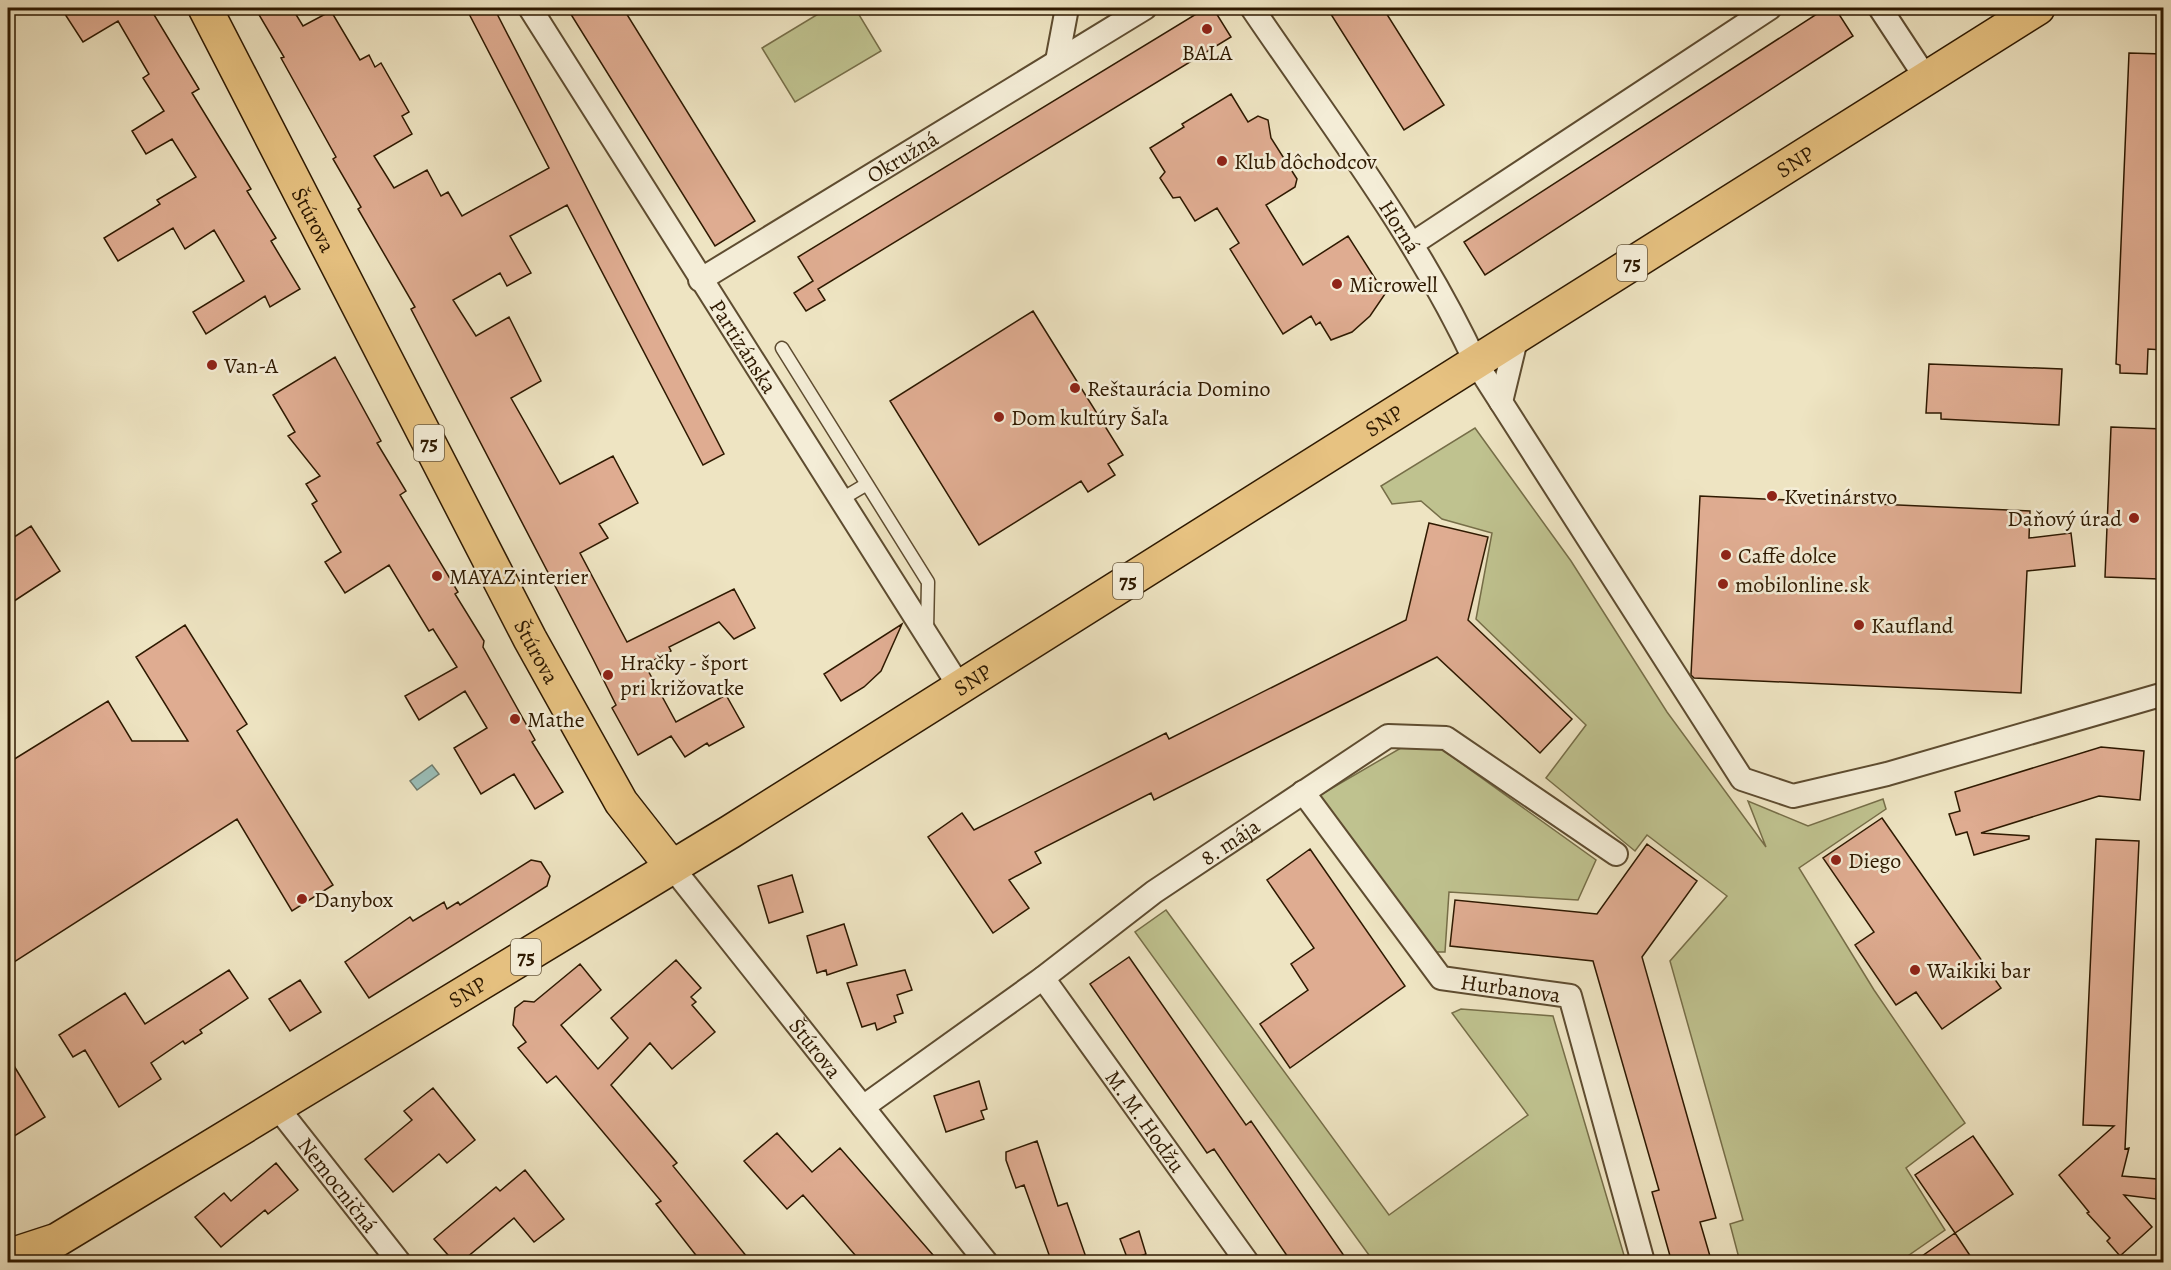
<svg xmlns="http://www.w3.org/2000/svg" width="2171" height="1270" font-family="Alegreya,serif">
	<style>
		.green { fill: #bfc28f; stroke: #766e48; stroke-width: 1.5 }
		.water { fill: #9abeb8; stroke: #6f7c6e; stroke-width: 1.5 }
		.building { fill: #dfac91; stroke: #2e1900; stroke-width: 1.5 }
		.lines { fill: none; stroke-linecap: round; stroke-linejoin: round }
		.service-casing { stroke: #5e4c30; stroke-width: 15 }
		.minor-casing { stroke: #5e4c30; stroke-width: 26 }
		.primary-casing { stroke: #2e1900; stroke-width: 36 }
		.service { stroke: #f4edd7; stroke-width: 12 }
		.minor { stroke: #f4edd7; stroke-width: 22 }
		.primary { stroke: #e7c281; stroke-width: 33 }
		.poi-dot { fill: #8f2418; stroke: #f4edd7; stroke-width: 2 }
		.labels { text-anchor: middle; stroke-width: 5; stroke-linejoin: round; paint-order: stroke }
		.shield { fill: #f4edd7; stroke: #695940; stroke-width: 1.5 }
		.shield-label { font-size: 21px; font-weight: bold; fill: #2e1900 }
		.poi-label { font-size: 22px; fill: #2e1900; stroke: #f4edd7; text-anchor: start }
		.street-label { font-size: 22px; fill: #2e1900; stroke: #f4edd7 }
	</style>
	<rect width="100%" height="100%" fill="#eee4c2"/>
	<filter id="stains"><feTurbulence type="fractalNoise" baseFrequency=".00333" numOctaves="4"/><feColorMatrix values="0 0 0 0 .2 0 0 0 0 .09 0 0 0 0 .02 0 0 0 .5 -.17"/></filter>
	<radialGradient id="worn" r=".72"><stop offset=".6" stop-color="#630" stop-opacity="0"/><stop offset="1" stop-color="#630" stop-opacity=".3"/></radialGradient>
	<path class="green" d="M828 8H855L881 51 795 102 762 48Z
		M1475 428 1571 561 1667 712 1766 847 1748 801 1808 826 1883 799 1886 809 1799 868 1874 990 1965 1123 1906 1168 1945 1230 1899 1262H1740L1730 1224 1743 1220 1670 961 1727 896 1647 835 1635 851 1546 778 1586 725 1476 619 1492 533 1442 519 1421 501 1392 504 1381 486Z
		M1406 745 1440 748 1596 860 1578 900 1449 892 1445 952H1432L1315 798Z
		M1166 910 1389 1215 1528 1115 1452 1013 1461 1009 1553 1016 1626 1262H1374L1135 932Z"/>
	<path class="water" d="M432 765 439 774 417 790 410 781Z"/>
	<path class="building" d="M61 8H150L199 89 192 93 251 189 247 191 276 238 271 241 300 289 270 307 265 296 206 334 193 312 244 281 214 230 185 249 173 228 118 261 104 238 160 204 157 200 196 177 172 139 146 154 132 131 164 111 143 78 149 74 118 21 83 42Z
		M255 8H292L303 26 331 11 360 60 369 55 375 67 381 63 409 112 402 116 412 134 374 156 394 188 427 170 441 196 448 192 462 216 549 168 466 8H494L724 454 703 465 567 205 510 236 531 273 507 286 500 273 453 300 476 336 509 317 541 381 511 398 560 484 613 456 638 503 599 524 608 538 580 553 627 642 734 589 755 628 734 639 719 622 669 647 671 651 645 665 676 722 726 695 744 727 709 746 707 743 685 757 671 736 638 755 612 708 616 705 593 659 411 309 415 307 358 209 361 207 333 159 336 157 281 58 284 57Z
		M567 8H623L755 221 715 246Z
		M1206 8H1213L1231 37 818 289 825 300 806 311 794 293 813 281 798 257Z
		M1327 8H1383L1444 105 1404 130Z
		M1826 8H1835L1853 36 1485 275 1464 242Z
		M2129 53 2163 54V350L2148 349 2147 374 2120 373V365L2116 364Z
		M1231 94 1248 122 1258 116 1268 120 1271 138 1297 179 1295 187 1266 205 1303 265 1348 236 1385 294 1370 316 1352 332 1331 340 1320 322 1316 325 1311 316 1283 334 1230 249 1239 243 1217 208 1195 221 1180 197 1173 198 1160 178 1165 172 1150 148 1184 127 1182 124Z
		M1033 311 1123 455 1108 464 1115 475 1088 492 1081 481 979 545 890 401Z
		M335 357 381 441 377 443 406 491 400 495 458 592 455 594 484 641 483 647 535 740 532 742 563 792 535 809 514 774 481 794 454 748 487 728 465 691 419 720 405 696 457 667 433 629 429 631 389 565 345 593 325 562 341 552 312 504 317 501 306 484 320 476 288 436 295 432 273 395Z
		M1929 364 2062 369 2059 425 1941 419V413H1926Z
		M2111 427 2163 429 2159 579 2105 577Z
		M1700 496 2030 511 2029 538 2071 533 2075 566 2027 571 2021 693 1694 678 1691 675Z
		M1429 523 1488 537 1468 620 1572 719 1540 753 1437 657 1154 800 1151 793 1035 852 1041 863 1009 880 1029 908 993 933 928 837 962 813 974 830 1166 733 1169 739 1406 620Z
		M31 526 60 571 8 605V541Z
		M902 624 881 671 864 687 841 701 824 674Z
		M185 625 247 724 237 731 333 885 292 911 237 819 8 966V763L108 701 132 741H188L136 657Z
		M2101 747 2144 751 2140 800 2099 796 1981 833 2029 836V839L1974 855 1967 832 1956 835 1949 814 1960 811 1955 792Z
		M1882 818 2001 988 1942 1029 1916 992 1896 1005 1855 945 1874 932 1823 858Z
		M2096 839 2139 841 2125 1149 2129 1148 2122 1176 2157 1179 2156 1199 2124 1195 2152 1227 2120 1256 2107 1241 2110 1238 2087 1213 2089 1212 2059 1175 2114 1126 2083 1125Z
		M1647 844 1697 881 1642 957 1716 1218 1700 1222 1712 1263H1672L1652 1192 1659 1190 1593 961 1450 946 1455 900 1597 914Z
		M1310 849 1405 986 1290 1068 1260 1024 1308 990 1291 964 1314 948 1267 880Z
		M531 860 541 862 550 876 547 886 369 998 345 962 410 917 413 921 444 902 447 909 458 902 460 905Z
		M792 875 803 912 769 923 758 886Z
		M844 924 857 965 827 975 826 970 817 973 807 936Z
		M1129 957 1246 1125 1251 1121 1349 1263H1292L1214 1149 1207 1153 1090 984Z
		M676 960 701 988 691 997 696 1002 692 1005 715 1032 672 1069 650 1043 611 1085 677 1163 673 1166 752 1263H702L656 1204 661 1201 556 1076 547 1083 518 1048 526 1042 513 1025 515 1008 524 1001 534 1002 580 964 601 990 561 1025 598 1069 628 1038 611 1018Z
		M229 970 248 998 200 1030 202 1033 185 1044 183 1041 151 1063 161 1079 119 1107 85 1050 73 1057 59 1035 125 993 145 1024Z
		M905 970 912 990 897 995 903 1013 894 1016 896 1022 877 1030 875 1023 862 1027 847 983Z
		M300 980 321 1012 290 1031 269 999Z
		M8 1056 45 1117 8 1140Z
		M979 1081 987 1109 981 1111 984 1119 946 1132 934 1096Z
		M433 1088 475 1140 447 1163 439 1154 393 1192 365 1159 412 1120 404 1111Z
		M777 1133 812 1172 840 1148 940 1263H862L803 1195 787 1209 744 1161Z
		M1973 1136 2013 1194 1955 1233 1915 1175Z
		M1037 1141 1058 1206 1067 1203 1088 1263H1052L1024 1185 1016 1188 1006 1160V1152Z
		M276 1163 298 1190 268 1214 265 1210 221 1247 195 1217 224 1193 231 1201Z
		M525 1170 564 1219 534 1242 514 1218 460 1263H455L434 1239 496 1187 500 1191Z
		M1139 1231 1146 1254 1128 1260 1120 1239Z
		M1955 1233 1975 1263H1912Z"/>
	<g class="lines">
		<defs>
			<path id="service" d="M782 348 928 582 927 631
				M840 500 867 484"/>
			<g id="minor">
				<path id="s1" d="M530 8 959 686"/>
				<path id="s2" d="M1252 8C1330 123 1417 236 1476 363L1742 779 1793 796 1887 774 2164 694"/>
				<path d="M1880 8 1926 78"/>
				<path d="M1057 61 1067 8"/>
				<path d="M1412 244 1770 8"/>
				<path id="s3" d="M700 280 1145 8"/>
				<path d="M1501 402 1517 336"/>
				<path id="s4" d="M1303 792 1441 978 1570 996 1643 1262"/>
				<path id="s5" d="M672 867 986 1262"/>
				<path id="s6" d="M1043 978 1247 1262"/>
				<path id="s7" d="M277 1107 399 1262"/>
				<path id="s8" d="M863 1107 1043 978 1154 892 1388 736 1446 738 1616 854"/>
			</g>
			<g id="primary">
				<path id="s9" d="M205 8 530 639 621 802 672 867"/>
				<path id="s10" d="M8 1256 57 1240 730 832 2038 8"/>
			</g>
		</defs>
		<use href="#service" class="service-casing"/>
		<use href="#minor" class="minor-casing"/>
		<use href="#primary" class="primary-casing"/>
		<use href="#service" class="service"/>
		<use href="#minor" class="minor"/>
		<use href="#primary" class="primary"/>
	</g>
	<g class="poi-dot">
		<circle cx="1207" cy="29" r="6"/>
		<circle cx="1222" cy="161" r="6"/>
		<circle cx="1337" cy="284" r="6"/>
		<circle cx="212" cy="365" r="6"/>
		<circle cx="1075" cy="388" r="6"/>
		<circle cx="999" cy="417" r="6"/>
		<circle cx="1772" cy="496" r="6"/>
		<circle cx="2134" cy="518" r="6"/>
		<circle cx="1726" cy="555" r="6"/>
		<circle cx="437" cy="576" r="6"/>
		<circle cx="1723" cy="584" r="6"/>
		<circle cx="1859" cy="625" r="6"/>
		<circle cx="608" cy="675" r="6"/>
		<circle cx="515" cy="719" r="6"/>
		<circle cx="1836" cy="860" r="6"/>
		<circle cx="302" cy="899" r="6"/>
		<circle cx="1915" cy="970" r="6"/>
	</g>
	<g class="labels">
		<g class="shield">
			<rect x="1617" y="245" width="30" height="36" rx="4.5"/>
			<rect x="414" y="425" width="30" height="36" rx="4.5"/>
			<rect x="1113" y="563" width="30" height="36" rx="4.5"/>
			<rect x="511" y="939" width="30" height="36" rx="4.5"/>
		</g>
		<g class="shield-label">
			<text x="1632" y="270">75</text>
			<text x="429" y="450">75</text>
			<text x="1128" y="588">75</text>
			<text x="526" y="964">75</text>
		</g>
		<g class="poi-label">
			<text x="1207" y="60" text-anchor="middle">BALA</text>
			<text x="1234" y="169">Klub dôchodcov</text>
			<text x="1349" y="292">Microwell</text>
			<text x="224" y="373">Van-A</text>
			<text x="1087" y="396">Reštaurácia Domino</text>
			<text x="1011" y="425">Dom kultúry Šaľa</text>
			<text x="1784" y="504">Kvetinárstvo</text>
			<text x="2122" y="526" text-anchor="end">Daňový úrad</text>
			<text x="1738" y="563">Caffe dolce</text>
			<text x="449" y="584">MAYAZ interier</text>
			<text x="1735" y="592">mobilonline.sk</text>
			<text x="1871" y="633">Kaufland</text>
			<text x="620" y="670">Hračky - šport<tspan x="620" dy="25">pri križovatke</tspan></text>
			<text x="527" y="727">Mathe</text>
			<text x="1848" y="868">Diego</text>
			<text x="314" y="907">Danybox</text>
			<text x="1927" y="978">Waikiki bar</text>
		</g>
		<g class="street-label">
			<text dy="8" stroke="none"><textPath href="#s3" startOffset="237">Okružná</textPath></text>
			<text dy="8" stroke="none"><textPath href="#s10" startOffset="2097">SNP</textPath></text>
			<text dy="8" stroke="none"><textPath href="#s9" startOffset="238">Štúrova</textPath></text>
			<text dy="8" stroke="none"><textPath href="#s2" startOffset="264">Horná</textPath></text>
			<text dy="8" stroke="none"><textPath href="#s1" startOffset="400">Partizánska</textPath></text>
			<text dy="8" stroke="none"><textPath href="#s10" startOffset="1611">SNP</textPath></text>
			<text dy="8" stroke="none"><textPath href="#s9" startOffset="724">Štúrova</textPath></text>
			<text dy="8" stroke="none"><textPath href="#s10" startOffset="1125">SNP</textPath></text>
			<text dy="8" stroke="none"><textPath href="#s8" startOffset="453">8. mája</textPath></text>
			<text dy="8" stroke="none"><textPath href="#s4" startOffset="302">Hurbanova</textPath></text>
			<text dy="8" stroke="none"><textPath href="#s10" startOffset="531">SNP</textPath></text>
			<text dy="8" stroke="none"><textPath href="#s5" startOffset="231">Štúrova</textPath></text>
			<text dy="8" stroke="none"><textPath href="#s6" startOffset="176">M. M. Hodžu</textPath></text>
			<text dy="8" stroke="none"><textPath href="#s7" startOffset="99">Nemocničná</textPath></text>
		</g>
	</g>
	<rect width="2171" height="1270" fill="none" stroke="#eee4c2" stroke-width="30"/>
	<rect x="9" y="9" width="2153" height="1252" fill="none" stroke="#2e1900" stroke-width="3"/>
	<rect x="15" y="15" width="2141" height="1240" fill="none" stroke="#2e1900" stroke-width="1.5"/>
	<rect width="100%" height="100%" filter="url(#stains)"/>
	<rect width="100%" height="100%" fill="url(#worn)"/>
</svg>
